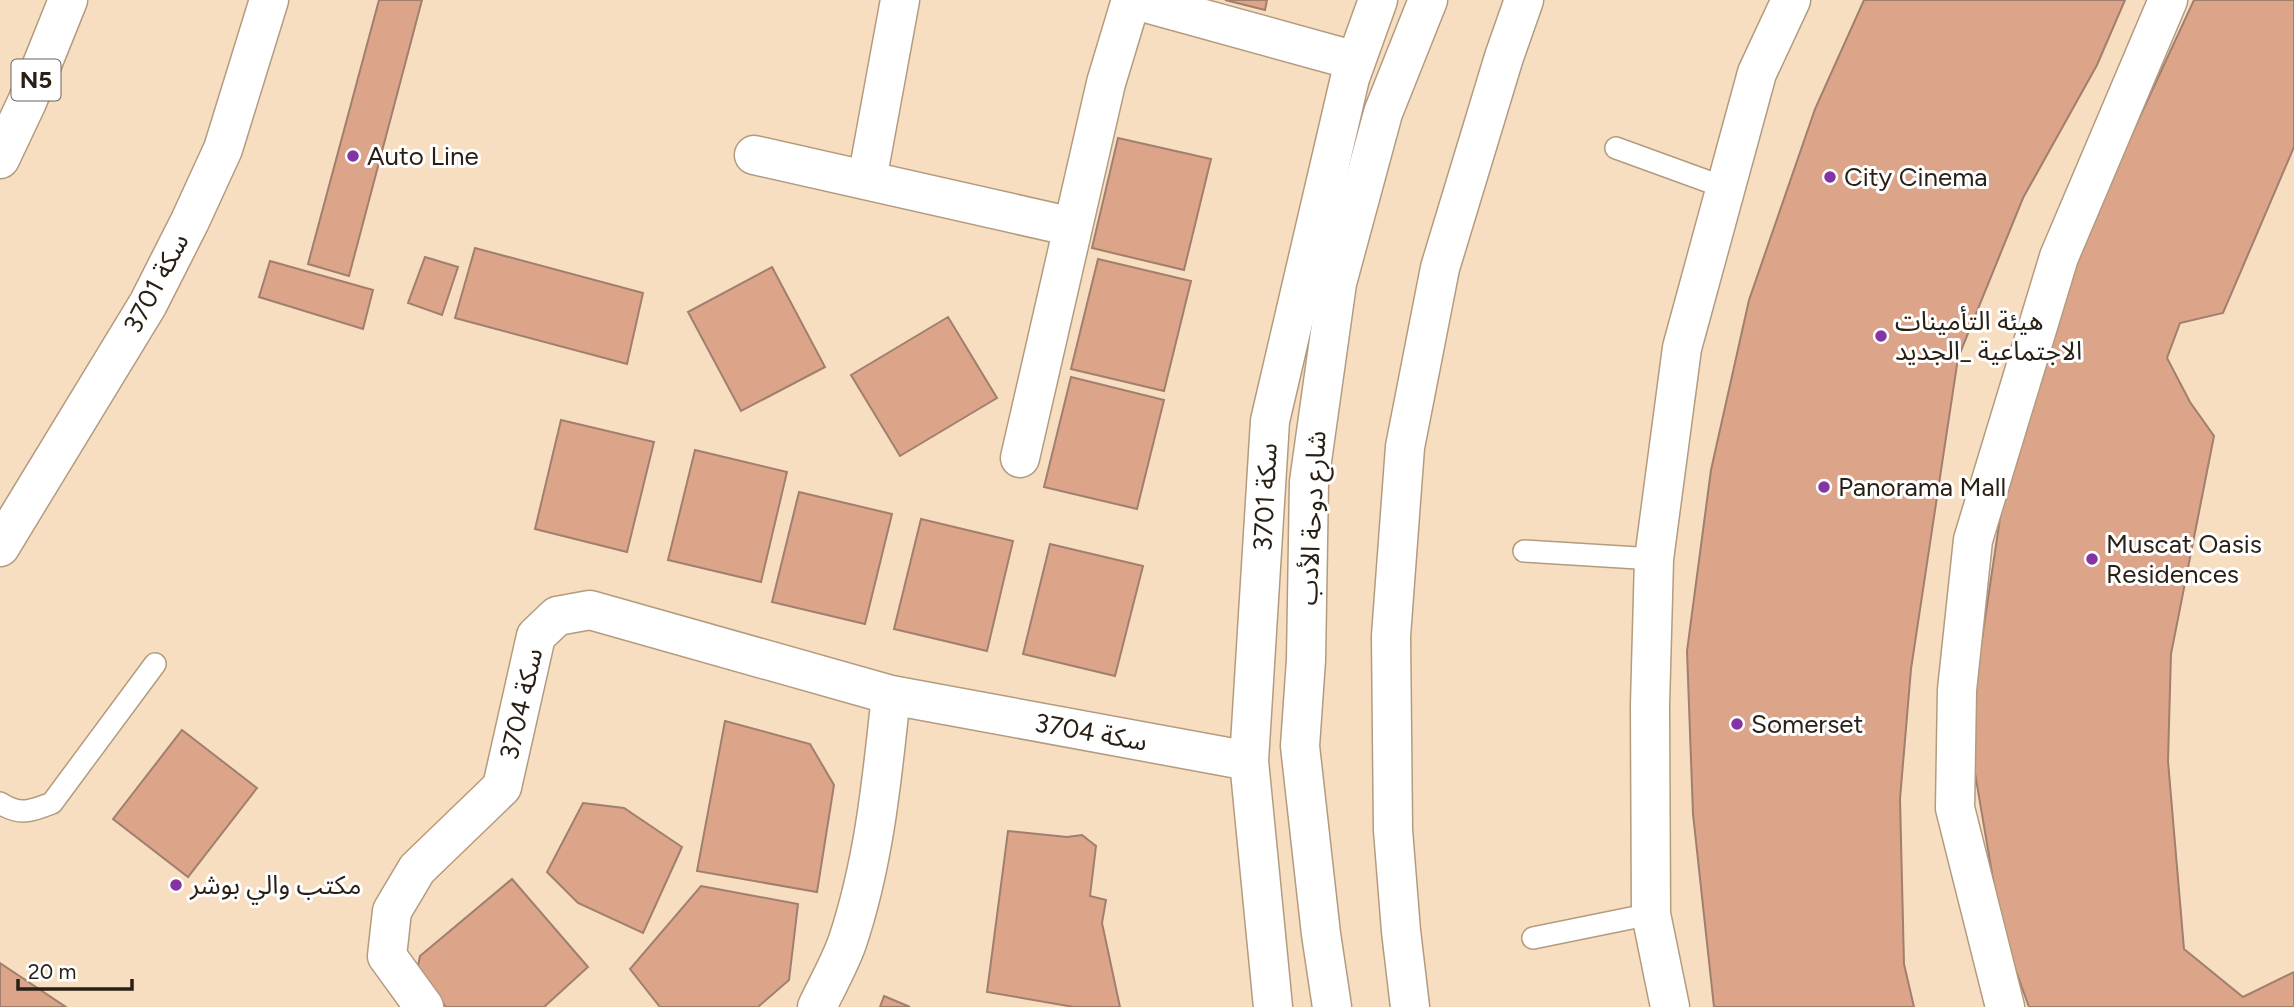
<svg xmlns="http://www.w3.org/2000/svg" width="2294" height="1007" font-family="Figtree,'Noto Sans Arabic',sans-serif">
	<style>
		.building { fill: #dca488; stroke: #a17f6f; stroke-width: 2 }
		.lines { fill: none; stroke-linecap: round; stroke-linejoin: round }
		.lane-casing { stroke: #b39b7f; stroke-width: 24 }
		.street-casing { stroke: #b39b7f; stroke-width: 41 }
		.secondary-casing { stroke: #b39b7f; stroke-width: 41 }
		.highway-casing { stroke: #b39b7f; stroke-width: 41 }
		.lane { stroke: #fff; stroke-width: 21 }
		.street { stroke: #fff; stroke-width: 38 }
		.secondary { stroke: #fff; stroke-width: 38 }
		.highway { stroke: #fff; stroke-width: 38 }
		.poi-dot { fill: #8534a4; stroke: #fff; stroke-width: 2.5 }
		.labels { text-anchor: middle; stroke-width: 6; stroke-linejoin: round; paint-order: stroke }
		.shield { fill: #fff; stroke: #69625a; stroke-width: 2 }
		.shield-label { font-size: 24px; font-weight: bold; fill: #291f14 }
		.poi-label { font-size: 26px; fill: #291f14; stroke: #fff; text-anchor: start }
		.street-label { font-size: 26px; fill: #291f14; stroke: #fff }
	</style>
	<rect width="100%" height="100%" fill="#f8dec1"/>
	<path class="building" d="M379 0H422L349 276 308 264Z
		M1225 0H1267L1265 10Z
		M1864 0H2125L2097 65 2023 198 1958 358 1911 669 1900 799 1904 964 1914 1007H1714L1693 814 1687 651 1711 470 1749 300 1815 109Z
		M2194 0H2294V147L2223 313 2180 323 2167 358 2190 402 2214 436 2171 654 2168 761 2184 949 2243 997 2294 972V1007H2029L2002 932 1968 732 2008 465 2086 233Z
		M1118 138 1211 159 1184 270 1092 248Z
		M475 248 643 293 627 364 455 318Z
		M425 257 458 267 442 315 408 303Z
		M1098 259 1191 281 1164 391 1071 369Z
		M270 261 373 290 363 329 259 297Z
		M772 267 825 367 741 411 688 312Z
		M948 317 997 398 900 456 851 375Z
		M1071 377 1164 400 1137 509 1044 487Z
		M561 420 654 442 627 552 535 529Z
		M695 450 787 472 761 582 668 560Z
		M799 492 892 514 865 624 772 602Z
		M921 519 1013 541 987 651 894 629Z
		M1050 544 1143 566 1115 676 1023 654Z
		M725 721 810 744 834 785 817 892 697 871Z
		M182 730 257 788 188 877 113 819Z
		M583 803 624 808 682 847 643 933 578 903 547 872Z
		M1008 831 1067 837 1082 835 1096 846 1090 896 1106 900 1102 923 1120 1007H1074L987 992Z
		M512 879 588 967 544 1007H446L417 971 420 956Z
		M701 886 798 904 789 980 758 1007H660L630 969Z
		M0 963 66 1007H0Z
		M884 996 910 1007H880Z"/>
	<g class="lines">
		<defs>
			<path id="lane" d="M1616 148 1726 188
				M1524 551 1654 559
				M0 803C20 816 32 811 52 803L155 664
				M1533 938 1651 914"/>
			<path id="street" d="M1135 0 1356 61
				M754 155 1073 227
				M867 180 900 0
				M1020 458 1106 83 1131 0
				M0 547 148 304 190 221 223 149 269 0
				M424 1007 387 956 392 911 417 869 502 787 536 636 557 616 590 610 891 695 1249 761
				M817 1007C827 986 839 965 847 943 874 863 882 780 891 695
				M1273 1007 1249 761 1270 421 1350 78 1378 0
				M1670 1007 1651 914 1650 705 1654 559 1682 348 1757 73 1791 0
				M2005 1007 1955 808 1957 690 1973 540 2059 257 2168 0"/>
			<path id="secondary" d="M1332 1007 1321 934 1300 746 1306 660 1309 482 1337 283 1383 113 1428 0
				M1410 1007 1401 931 1393 830 1391 636 1405 447 1440 268 1504 57 1524 0"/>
			<path id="highway" d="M0 159 27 102 68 0"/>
		</defs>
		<use href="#lane" class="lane-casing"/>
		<use href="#street" class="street-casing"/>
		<use href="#secondary" class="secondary-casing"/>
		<use href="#highway" class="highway-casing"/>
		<use href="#lane" class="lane"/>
		<use href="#street" class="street"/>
		<use href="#secondary" class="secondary"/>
		<use href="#highway" class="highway"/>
	</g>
	<g class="poi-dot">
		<circle cx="353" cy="156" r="7"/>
		<circle cx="1830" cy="177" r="7"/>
		<circle cx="1881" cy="336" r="7"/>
		<circle cx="1824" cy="487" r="7"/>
		<circle cx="2092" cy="559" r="7"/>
		<circle cx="1737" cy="724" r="7"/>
		<circle cx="176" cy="885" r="7"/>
	</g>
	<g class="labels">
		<rect class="shield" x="11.5" y="59.5" width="49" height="41" rx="5"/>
		<g class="shield-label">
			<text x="36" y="88">N5</text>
		</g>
		<g class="poi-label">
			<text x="367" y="165">Auto Line</text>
			<text x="1844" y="186">City Cinema</text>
			<text x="1895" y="330">هيئة التأمينات<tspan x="1895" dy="30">الاجتماعية _الجديد</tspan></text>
			<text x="1838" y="496">Panorama Mall</text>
			<text x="2106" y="553">Muscat Oasis<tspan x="2106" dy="30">Residences</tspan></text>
			<text x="1751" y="733">Somerset</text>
			<text x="190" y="894">مكتب والي بوشر</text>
		</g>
		<g class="street-label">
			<text transform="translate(156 283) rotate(-62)" y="9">سكة 3701</text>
			<text transform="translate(1265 497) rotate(-87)" y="9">سكة 3701</text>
			<text transform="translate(1312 518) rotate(-87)" y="9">شارع دوحة الأدب</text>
			<text transform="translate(521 704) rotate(-77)" y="9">سكة 3704</text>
			<text transform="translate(1091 732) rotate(10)" y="9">سكة 3704</text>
		</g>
	</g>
	<path d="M18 979v10h114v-10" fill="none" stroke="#291f14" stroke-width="3.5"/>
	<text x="28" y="979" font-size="21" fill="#291f14" stroke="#ffffff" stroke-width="5" paint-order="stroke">20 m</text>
</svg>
